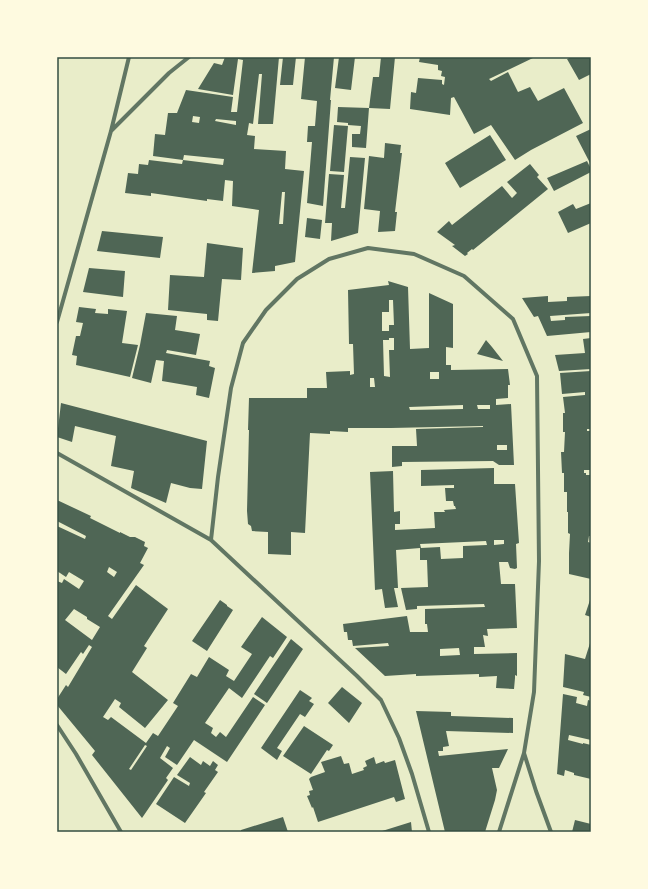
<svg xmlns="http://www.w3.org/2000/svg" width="648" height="889" font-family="'Sofia Sans Condensed',sans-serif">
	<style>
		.building { fill: #4f6655; fill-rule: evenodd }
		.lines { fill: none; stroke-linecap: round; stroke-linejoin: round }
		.minor { stroke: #617663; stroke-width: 4 }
		.neatline { fill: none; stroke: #344e41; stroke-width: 1.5 }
	</style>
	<rect width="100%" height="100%" fill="#e9edc9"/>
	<path class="building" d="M225 57H279L273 124H258L262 74H259L253 124 249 123 247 135 255 136 254 149 286 151 285 169 304 171 295 262 275 266V271L252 273 259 210 232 206 233 181 225 180 223 201 207 199V201L151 193V196L125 193 128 173 138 174 139 164 148 165 149 160 182 164 183 160 153 156 155 134 165 135 168 113H177L186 90 233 97 231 112H237L243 60 238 59 233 95 198 89 214 63 222 65ZM193 116 200 117 199 123 192 122ZM216 119 236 121V125L215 121ZM184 155 224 159 223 165 183 160ZM282 192H285L283 224H279Z
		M283 57H296L293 85H280Z
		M305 57H334L330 100H331L323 206 307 203 312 142H307L308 126H315L317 101 301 99Z
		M339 57H355L351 90 335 88Z
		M381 57H395L390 109 369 108 373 77H379Z
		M420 57H535L489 79 491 81 508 72 518 92 530 87 538 101 564 88 583 123 531 150 515 160 491 125 474 134 454 97 451 98 450 115 410 109 411 92 416 93 418 78 442 80V84L444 85 445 77 441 76 442 71 438 70V65L419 62Z
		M572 57H591V74L579 80 567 59Z
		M338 107 369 108 366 148 352 147V134H360L361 126 348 125V123L337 122Z
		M334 125 348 126 344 172 330 171Z
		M591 129V165L576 136Z
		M490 135 506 160 460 188 445 163Z
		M385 143 401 145 400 153H402L395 212H397L395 231 378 232 380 211 364 209 369 156 384 158Z
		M350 157 365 158 358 233 331 241 332 223H325L329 174 344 175 341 208H345Z
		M587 161 591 169V172L554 191 547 178Z
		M530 164 539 175 537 177 548 189 473 250 472 249 467 253 468 254 465 256 452 246 455 245 437 232 449 221 452 225 502 186 512 198 517 193 507 182Z
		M591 203V223L568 233 558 212 573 204 576 209Z
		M307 218 322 220 320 239 305 237Z
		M102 231 163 237 160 258 97 251Z
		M207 243 243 248 241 280 222 279 218 321 207 320V314L168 310 170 275 204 277Z
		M89 268 125 271 123 297 83 292Z
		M388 281 408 287 410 349 429 348V293L453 304V348L446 347V365H451V370L508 369 510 385H508V398L496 399V405L511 404 514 465H499L493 461 402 462V466L392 467V446H417L416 429 483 427V426L391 428H348V432L330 431V434L310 433 305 533 291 532V555L268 554V532L252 531 251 526 248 524 247 511 249 430H248L249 398H307V388H327L326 372 350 371V375L354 374 353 344H349L348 290 389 285ZM389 300H393L394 325H389V331H382V312H389ZM389 338H394V350H389L390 377 384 376 383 340H389ZM430 372H439V379H430ZM370 378H374L375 387H370ZM463 405V409L410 410 409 407ZM477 405H490V409H478ZM497 445H507V450H497Z
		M548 296V302L567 301V297L591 296V313L550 316 551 321 565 320V317L591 316V332L547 336 538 316 534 317 522 298Z
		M79 307 96 309 95 313 108 314V309L127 311 122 343 138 345 130 377 76 365 77 356 72 355 76 336H80L83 323 76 322Z
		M146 313 177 316 175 330 200 334 196 355 167 350 166 353 210 361 209 366 215 368 209 398 196 395 197 387 162 381 164 361 156 360 151 383 132 378 140 345Z
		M591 338V369L559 371 555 355 585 353 583 339Z
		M486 340 492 347 503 361 477 354Z
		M591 371V429H587V431H591V470H584V473H586V475H591V536H589L588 542 591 543V579L569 574V553L570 534 568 533V512H567V492H564V473H562L561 452H564L565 432H563V413H565L563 397 585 395V392L562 394 560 373Z
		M61 403 207 441 202 489 190 488 171 483 166 503 131 488 134 471 111 466 116 436 75 426 72 442 57 437Z
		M494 468V484H515L519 543 516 544 517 568 515 569 510 568 508 562H499L501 584H515L517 628 487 629 488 636 483 635 485 647H474V654L517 653V676L515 675V678L514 689 496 688 497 676 479 677V674L416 676V674L385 676 355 648 389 646 388 643 353 646 352 640H348L347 632H344L343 624 407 616 410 632H428L427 624H425V609L485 607 484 604 417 606V609L406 610 401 588 428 587 427 560H420V548L396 550 398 588H394L398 607 385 608 382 589 375 590 370 472 393 471 394 512 400 511V524H395V530L435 528 434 512H445L444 510 456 509 455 506H454L453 501H446L445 488H454V485L421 486V470ZM494 540H504V544L494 545ZM486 541 487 545 463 546V558L441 559 440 547 421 548 420 544ZM459 648 460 655 440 656V649Z
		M57 500 91 516 90 518 120 533V532L130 537H135L145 542 144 546 148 548 140 563 144 565 108 616 112 619 136 585 168 609 144 646 147 648 132 672 168 700 145 728 119 707 121 703 115 699 103 717 108 720 111 717 146 743 153 733 158 736 178 706 173 703 191 674 197 677 209 657 229 670 226 676 234 681 252 654 241 647 262 617 287 637 273 658 270 656 242 698 229 688 205 723 213 728 211 733 216 737 220 732 226 737 253 697 265 705 227 762 194 740 177 765 165 757 170 748 167 746 160 758 173 768 166 778 168 780 142 818 92 755 95 751 57 705V699L66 685 68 687 92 647 89 645 83 654 81 652 66 674 57 667V581L62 583 64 579 79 589 84 581 69 572 66 577 57 571V526L85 539 86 536 57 521ZM109 567 117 572 114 577 107 572ZM74 609 87 617V619L100 627 92 640 65 620ZM145 745 147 746 131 770 129 769Z
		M591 597V617L585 615Z
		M220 600 227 605V606L233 610 207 651 192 641Z
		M291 639 303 649 267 703 254 694Z
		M591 640V697L583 695 584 692 563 687 565 654 585 659Z
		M342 687 362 703 349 723 328 703Z
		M300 690 312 698 309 701 314 704 305 717 300 714 277 748 282 751 277 760 261 748Z
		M563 694 577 697 576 703 587 706 588 700 591 701V740L569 735 568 740 583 744V743L591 745V779L574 775V773L565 770 564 776 557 774Z
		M416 711 451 712V716L513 718V733L446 731 449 746 443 747V751H438L439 756 508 749 499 768H492L497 790 495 800 485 832H445Z
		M304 726 333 745 329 751 327 750 311 774 283 756Z
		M341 756 344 764 349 763 352 774 364 770 363 768 367 766 365 761 374 757 376 764 384 761 385 763 395 760 405 799 396 802 394 797 318 822 313 807 312 808 307 796 310 795 309 791 313 790 309 779 311 777 325 772 321 762Z
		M190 757 201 765 203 761 210 766 213 761 218 765 215 770 218 772 204 792 206 793 185 823 156 804 174 777 189 786 190 783 177 775Z
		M283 817 288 832H241V830Z
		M575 820 591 824V832H572Z
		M411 822 412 832H379Z"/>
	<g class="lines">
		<path class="minor" d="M111 131 169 73 189 57
			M57 322 111 131 129 57
			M57 453 211 540 357 676 381 700 399 738 412 774 429 832
			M211 540 218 477 231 388 243 343 266 310 297 279 329 259 368 248 414 254 464 276 513 319 537 376 539 561 534 692 524 753 499 832
			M57 725 76 754 121 832
			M524 753 536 791 551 832"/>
	</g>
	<rect width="648" height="889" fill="none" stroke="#fefae0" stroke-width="116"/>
	<rect x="58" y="58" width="532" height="773" class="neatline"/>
</svg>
